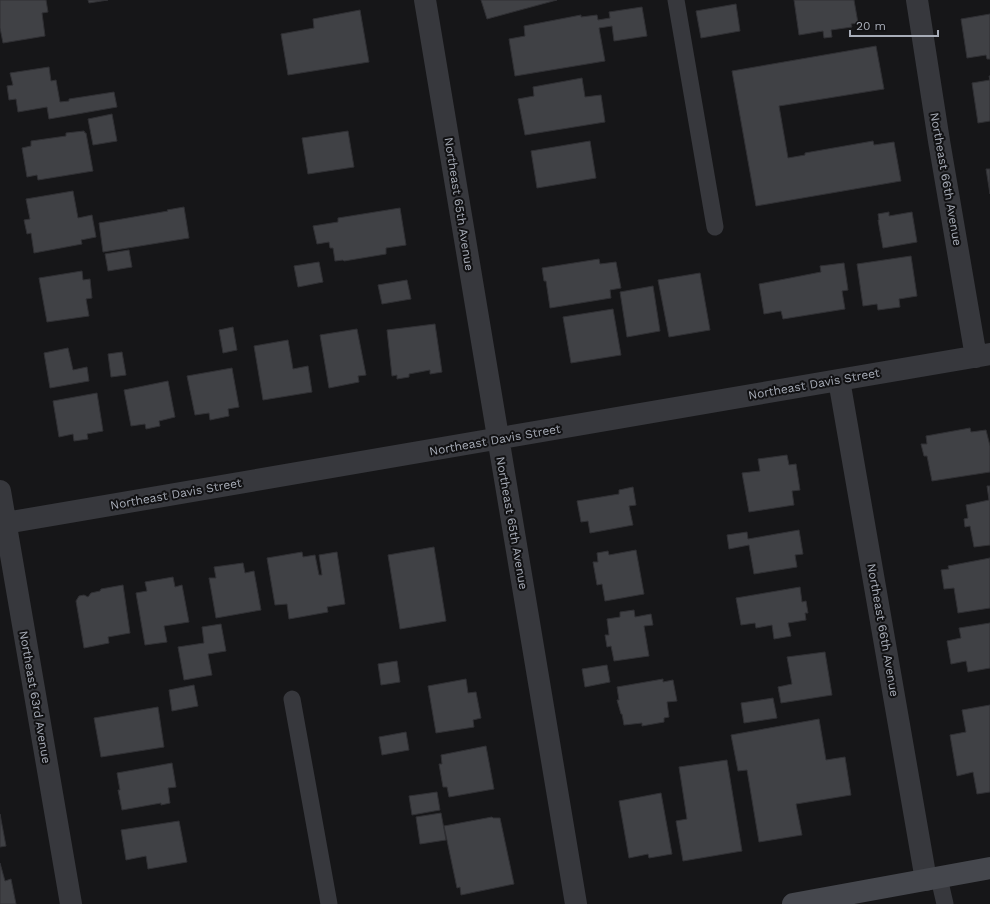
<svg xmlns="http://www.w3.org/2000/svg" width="990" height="904" font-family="'Work Sans',sans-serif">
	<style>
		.building { fill: #404145; stroke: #303034 }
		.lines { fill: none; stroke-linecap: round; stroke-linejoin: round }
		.lane { stroke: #37383d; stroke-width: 17 }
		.street { stroke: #37383d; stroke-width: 22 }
		.secondary { stroke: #45474d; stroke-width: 22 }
		.labels { text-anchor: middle; stroke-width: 4; stroke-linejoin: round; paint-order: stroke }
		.street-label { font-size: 12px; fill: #a8adb8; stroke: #111113 }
	</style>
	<rect width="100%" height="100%" fill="#161618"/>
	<path class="building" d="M0 0H46L48 12 42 13 45 36 3 43 0 28Z
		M88 0H108L89 3Z
		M481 0H557L487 19Z
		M794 0H854L858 23 851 24 852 27 831 30 832 37 824 38 823 31 799 35Z
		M736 4 740 31 701 38 696 11Z
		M642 7 647 36 614 41 612 26 599 28 605 61 515 76 509 39 525 36 524 26 581 15V17L597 15 598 20 610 18 609 12Z
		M360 10 369 62 288 75 281 34 314 28 313 19Z
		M990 14V59H987L986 55 967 58 961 19Z
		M876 46 884 89 779 106 788 158 805 155V153L873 141 874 145 894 142 901 181 756 206 732 71Z
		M49 67 51 81 56 80 60 102 69 101V99L114 92 117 107 49 119 47 107 18 112 16 99 9 100 7 86 13 85 10 73Z
		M989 76H990V121L978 123 972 83 990 80Z
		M582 78 585 97 601 95 605 122 525 135 518 99 534 96 533 87Z
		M112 114 117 141 93 145 88 119Z
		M84 131 85 133H86L93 171 38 180 37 175 27 177 22 148 31 146V141L66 136V133Z
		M348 131 354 167 308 174 302 138Z
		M590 141 596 178 537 188 531 151Z
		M986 169H990V194Z
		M73 191 78 218 92 215 96 237 81 240 82 244 34 253 31 233 27 234 24 220 30 219 26 199Z
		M184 207 189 238 103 252 99 223 168 211 167 210Z
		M400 208 406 245 386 248V254L344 261 343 260 335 261 333 248H330L329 242 317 244 313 226 338 222V218Z
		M889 212V216L912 212 917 242 883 248 878 220H879L878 214Z
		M129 250 132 267 108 271 105 254Z
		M911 256 917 296 899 299 900 307 878 310 877 304 863 306 857 264Z
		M599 259 600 264 616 262 621 288 610 290 611 298 550 308 546 281H544L542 268Z
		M319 262 323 282 298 287 294 266Z
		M844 263 848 290 842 291 845 309 783 319 781 311 764 314 759 284 821 272 820 266Z
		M82 271 83 280 90 279 92 298 86 299 89 316 47 322 39 278Z
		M700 273 710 330 669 337 658 280Z
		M407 280 411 299 382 304 378 285Z
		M653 286 660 331 627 337 620 292Z
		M613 309 621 355 571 363 563 317Z
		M435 324 442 372 430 374V370L409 374V377L397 379V375L392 376 387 330Z
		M233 327 237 350 223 353 219 330Z
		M357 329 366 375 358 376 359 382 329 388 320 335Z
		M288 340 293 369 308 366 312 392 263 400 254 346Z
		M68 348 73 370 87 367 89 381 50 388 44 353Z
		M122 352 126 375 111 377 108 354Z
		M232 368 239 407 228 409 229 416 210 420 209 413 195 415 187 376Z
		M168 381 175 417 159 421 160 426 146 429 145 424 131 426 124 390Z
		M97 393 103 431 87 434 88 439 74 441 73 434 59 437 53 401Z
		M970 428 971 432 986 430 990 446V472L932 481 927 456H924L921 444H927L926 436Z
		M787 455 789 465 796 464 800 490 792 491 794 505 749 512 742 473 760 471 758 459Z
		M987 486H990V545L974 547 970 526 965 527 964 519 968 518 966 505 989 500Z
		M633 487 636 505 629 506 633 525 590 533 588 521 581 522 577 501 619 494V490Z
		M799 530 803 554 795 555 797 567 754 574 749 545 729 549 727 535 747 532 748 539Z
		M434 547 446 621 400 629 388 555Z
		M636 550 644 594 605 601 602 584 597 585 593 562H598L597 553 608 551 609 555Z
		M302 552 303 557 315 555 319 575H322L319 555 337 552 345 604 327 607 328 612 289 619 287 604 275 605 267 558Z
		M990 558V608L958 613 954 588 944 589 941 570 949 569 948 566Z
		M243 563 245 573 254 571 261 610 216 618 209 578H216L214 567Z
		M173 577 175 587 182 585 189 622 164 626 167 642 145 645 136 593 147 591 145 582Z
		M123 585 130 633 108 637 109 643 84 648 76 601 79 596 84 595 88 597 91 593 100 591 101 589Z
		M800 587 802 602 806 601 808 613H805L806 620 788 623 791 636 774 639 772 625 756 628 755 623 741 625 736 598Z
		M634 610 635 617 651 614 653 625 644 626 649 656 614 661 611 646 607 647 605 635H609L607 619 620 617V612Z
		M990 623V668L968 672 966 661 951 664 947 641 961 638 959 628Z
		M221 624 226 651 208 654 212 675 184 680 178 647 204 643 202 627Z
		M825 652 832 695 781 703 778 687 792 684 787 657Z
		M397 661 400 682 381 685 378 664Z
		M607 665 610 682 585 687 582 669Z
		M466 679 468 693 476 692 481 718 473 720 474 727 436 733 428 686Z
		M663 679V682L673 680 677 701 667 702 669 717 664 718V722L642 726V723L624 725 622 714H621L617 700H619L617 687Z
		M194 685 198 706 172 711 169 690Z
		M773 698 777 718 744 723 741 703Z
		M990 705V792L977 794 973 772 957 776 950 735 966 732 962 710Z
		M158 707 164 747 101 757 94 718Z
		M819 719 826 760 845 757 851 795 796 804 802 835 759 842 747 770 738 771 731 735Z
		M406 732 409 750 382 755 379 737Z
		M486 746 494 789 449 797 447 787H443L439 764H442L441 755Z
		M727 760 742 851 683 861 676 821 687 819 679 767Z
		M172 763 176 787 168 788 170 803 161 805V803L122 810 118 790H120L117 773Z
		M437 792 440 810 412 815 409 796Z
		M661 793 672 854 649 858 648 854 629 858 619 801Z
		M441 813 446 840 420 844 416 817Z
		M0 814 6 846 0 847Z
		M492 817 493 818H500L514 884 461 895 460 887 457 888 444 826Z
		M179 821 187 862 148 869 146 856 126 860 121 830Z
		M0 863 5 881 11 879 16 904H0Z"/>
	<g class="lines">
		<path class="lane" d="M676 0 715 227
			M292 699 329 904
			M939 878 945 904"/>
		<path class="street" d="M425 0 576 904
			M917 0 939 141 976 357
			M839 380 926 880
			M0 491 71 904
			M0 524 990 354"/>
		<path class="secondary" d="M793 904 990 868"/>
	</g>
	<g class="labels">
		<g class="street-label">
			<text transform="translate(946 179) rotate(80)" y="4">Northeast 66th Avenue</text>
			<text transform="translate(459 204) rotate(81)" y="4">Northeast 65th Avenue</text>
			<text transform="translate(814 384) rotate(-10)" y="4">Northeast Davis Street</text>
			<text transform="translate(495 440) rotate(-10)" y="4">Northeast Davis Street</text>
			<text transform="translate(176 494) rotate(-10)" y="4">Northeast Davis Street</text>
			<text transform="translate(512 523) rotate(80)" y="4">Northeast 65th Avenue</text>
			<text transform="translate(883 630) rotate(80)" y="4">Northeast 66th Avenue</text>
			<text transform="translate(35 697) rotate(80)" y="4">Northeast 63rd Avenue</text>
		</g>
	</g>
	<path d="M850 30v6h88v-6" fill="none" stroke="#a8adb8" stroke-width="2"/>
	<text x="856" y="30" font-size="12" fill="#a8adb8" stroke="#111113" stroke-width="3" paint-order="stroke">20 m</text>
</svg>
